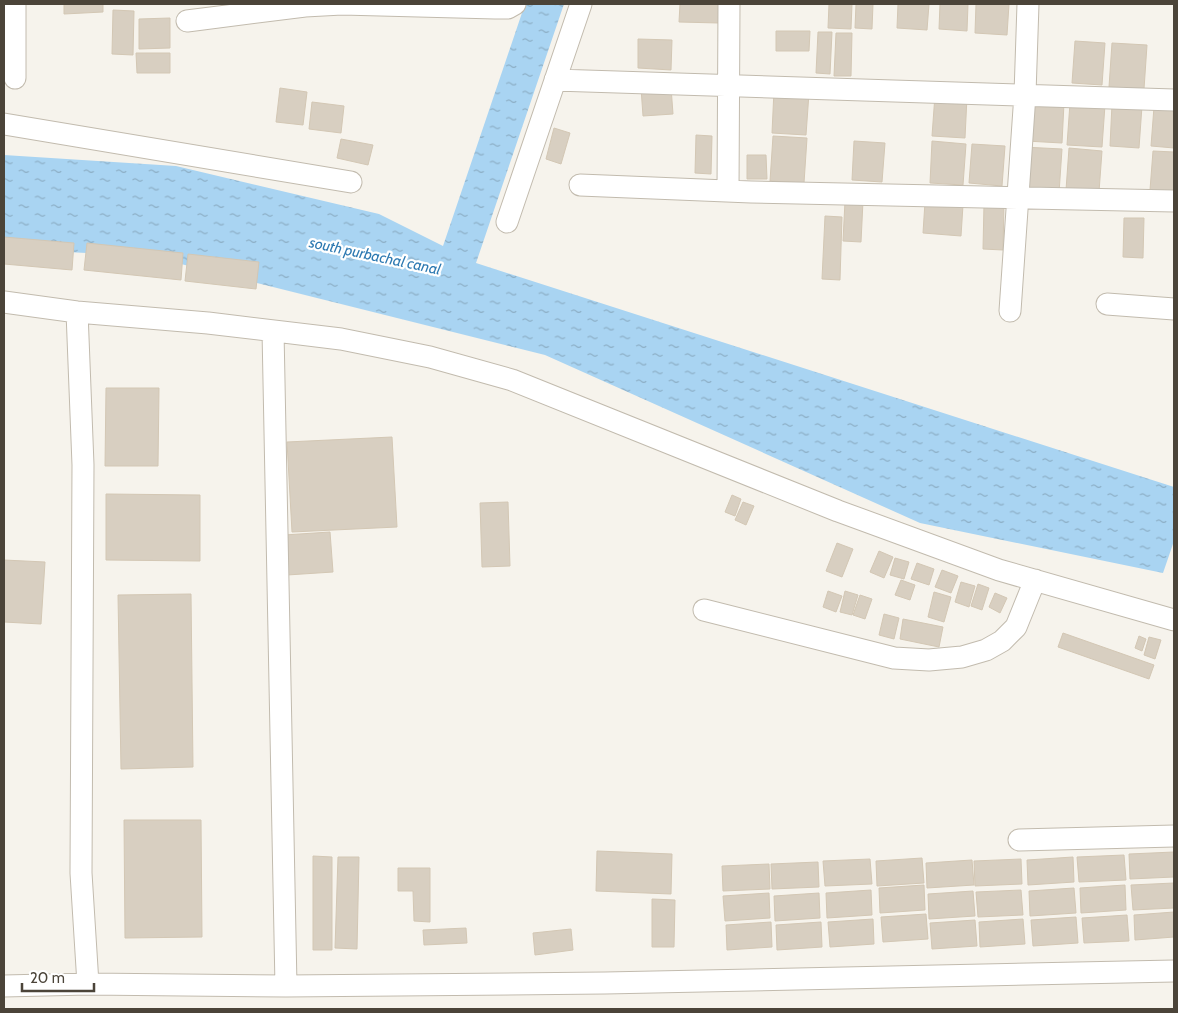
<svg xmlns="http://www.w3.org/2000/svg" width="1178" height="1013" font-family="Cabin,sans-serif">
	<style>
		.water { fill: url(#water-ripples) }
		.building { fill: #d8cfc1; stroke: #d3c7b4 }
		.lines { fill: none; stroke-linecap: round; stroke-linejoin: round }
		.minor-casing { stroke: #c2bbae; stroke-width: 23 }
		.minor { stroke: #fff; stroke-width: 21 }
		.labels { text-anchor: middle; stroke-width: 4.5; stroke-linejoin: round; paint-order: stroke }
		.water-label { font-size: 15px; font-style: italic; fill: #2e7ab2; stroke: #fff }
	</style>
	<defs>
		<pattern id="water-ripples" width="26" height="14" patternUnits="userSpaceOnUse" patternTransform="scale(1.25)"><rect width="26" height="14" fill="#a9d4f2"/><path d="M2 4q2-2 4 0t4 0M15 11q2-2 4 0t4 0" fill="none" stroke="#8caec5"/></pattern>
	</defs>
	<rect width="100%" height="100%" fill="#f6f3ec"/>
	<path class="water" d="M525 4H564L476 263 1174 487V541L1163 573 920 523 545 355 149 256 4 249V155L176 166 379 214 443 246Z"/>
	<path class="building" d="M64 4H103V12L64 14Z
		M680 4H719V23L679 22Z
		M829 4H852L851 29 828 28Z
		M856 4H873L872 29 855 28Z
		M898 4H929L927 30 897 28Z
		M940 4H968L967 31 939 29Z
		M976 4H1009L1007 35 975 33Z
		M113 10 134 11 133 55 112 54Z
		M170 18V48L139 49V19Z
		M776 31H810L809 51H776Z
		M818 32H832L830 74 816 73Z
		M836 33H852L851 76H834Z
		M638 39 672 40 671 70 638 68Z
		M1075 41 1105 43 1102 85 1072 83Z
		M1112 43 1147 45 1144 89 1109 87Z
		M136 53H170V73H137Z
		M671 87 673 114 643 116 641 88Z
		M280 88 307 92 303 125 276 122Z
		M774 90 809 93 806 135 772 133Z
		M935 95 967 97 965 138 932 136Z
		M1029 100 1064 103 1062 143 1026 141Z
		M312 102 344 106 341 133 309 129Z
		M1070 103 1105 105 1102 147 1067 145Z
		M1112 104 1142 106 1139 148 1110 146Z
		M1154 107 1174 109V148L1151 146Z
		M554 128 570 133 561 164 546 159Z
		M696 135 712 136 711 174 695 173Z
		M773 136 807 138 804 183 770 181Z
		M341 139 373 145 368 165 337 158Z
		M854 141 885 143 882 182 852 180Z
		M932 141 966 144 963 185 930 183Z
		M972 144 1005 146 1002 186 969 183Z
		M1023 147 1062 149 1059 193 1021 190Z
		M1069 148 1102 151 1099 192 1066 190Z
		M1153 151 1174 152V191L1150 190Z
		M747 155H766L767 179H747Z
		M845 201H863L861 242 843 241Z
		M925 202 963 205 961 236 923 233Z
		M984 204H1004L1003 250 983 249Z
		M825 216 842 217 840 280 822 279Z
		M1124 218H1144L1143 258 1123 257Z
		M4 237 74 243 72 270 4 264Z
		M87 243 183 253 181 280 84 270Z
		M188 254 259 262 256 289 185 281Z
		M106 388H159L158 466H105Z
		M392 437 397 527 292 532 287 442Z
		M106 494 200 495V561L106 560Z
		M732 495 741 499 735 516 725 512Z
		M508 502 510 566 482 567 480 503Z
		M743 502 754 506 746 525 735 520Z
		M330 532 333 572 287 575 284 535Z
		M837 543 853 549 842 577 826 571Z
		M879 551 893 557 884 578 870 572Z
		M895 558 909 562 904 579 890 575Z
		M4 560 45 562 41 624 4 622Z
		M917 563 934 569 929 585 911 579Z
		M942 570 958 576 951 593 935 587Z
		M901 580 915 585 910 600 895 595Z
		M961 582 975 586 969 607 955 602Z
		M978 584 989 588 982 610 971 606Z
		M828 591 842 596 836 612 823 607Z
		M845 591 858 595 852 615 840 612Z
		M934 592 951 597 944 622 928 617Z
		M995 593 1007 598 1000 613 989 607Z
		M191 594 193 767 121 769 118 595Z
		M860 595 872 599 865 619 853 615Z
		M884 614 899 618 894 639 879 635Z
		M903 619 943 627 939 647 900 639Z
		M1063 633 1154 665 1149 679 1058 647Z
		M1139 636 1146 639 1142 651 1135 648Z
		M1149 637 1161 640 1155 659 1144 655Z
		M124 820H201L202 937 125 938Z
		M597 851 672 854 671 894 596 891Z
		M1174 852V877L1130 879 1129 854Z
		M1124 855 1126 880 1079 882 1077 857Z
		M313 856 332 857V950H313Z
		M338 857H359L357 949 335 948Z
		M1073 857 1074 882 1028 885 1027 860Z
		M922 858 924 883 877 886 876 861Z
		M870 859 872 884 825 886 823 861Z
		M1021 859 1022 884 975 886 974 861Z
		M972 860 974 885 927 888 926 863Z
		M818 862 819 887 772 889 771 864Z
		M769 864 770 889 723 891 722 866Z
		M398 868H430V922L414 921 413 891H398Z
		M1174 883V908L1133 910 1131 885Z
		M924 885 925 910 880 913 879 888Z
		M1125 885 1126 910 1081 913 1080 888Z
		M1074 888 1076 913 1030 916 1029 891Z
		M871 890 872 915 827 918 826 893Z
		M1021 890 1023 915 978 917 976 892Z
		M973 891 975 916 929 919 928 894Z
		M769 893 770 918 725 921 723 896Z
		M819 893 820 918 775 921 774 896Z
		M652 899 675 900 674 947H652Z
		M1174 912V937L1135 940 1134 915Z
		M926 914 928 939 883 942 881 917Z
		M1127 915 1129 941 1084 943 1082 918Z
		M1076 917 1078 943 1033 946 1031 920Z
		M873 919 874 944 830 947 828 922Z
		M1023 919 1025 944 980 947 979 922Z
		M975 920 977 946 932 949 930 923Z
		M771 922 772 947 727 950 726 925Z
		M821 922 822 947 777 950 776 925Z
		M466 928 467 943 424 945 423 930Z
		M571 929 573 950 535 955 533 933Z"/>
	<g class="lines">
		<defs>
			<path id="minor" d="M15 4V78
				M187 21 305 6 342 4 495 8H508L515 4
				M555 80 1174 100
				M4 124 351 182
				M580 185 751 192 1174 201
				M728 191 729 4
				M507 222 581 4
				M4 302 77 312 208 323 341 339 430 357 512 380 838 511 999 570 1174 620
				M1107 304 1174 309
				M1010 311 1025 94 1028 4
				M77 312 83 465 81 873 88 984
				M273 331 286 986
				M704 610 894 658 929 660 962 657 986 650 1002 641 1016 627 1035 580
				M1019 840 1174 836
				M4 986 88 984 286 986 605 983 1174 971"/>
		</defs>
		<use href="#minor" class="minor-casing"/>
		<use href="#minor" class="minor"/>
	</g>
	<g class="labels">
		<g class="water-label">
			<text transform="translate(375 256) rotate(12)" y="5">south purbachal canal</text>
		</g>
	</g>
	<rect width="1178" height="1013" fill="none" stroke="#4b4439" stroke-width="10"/>
	<path d="M22 983v8h72v-8" fill="none" stroke="#4b4439" stroke-width="2.5"/>
	<text x="30" y="983" font-size="15" fill="#4b4439" stroke="#ffffff" stroke-width="4" paint-order="stroke">20 m</text>
</svg>
